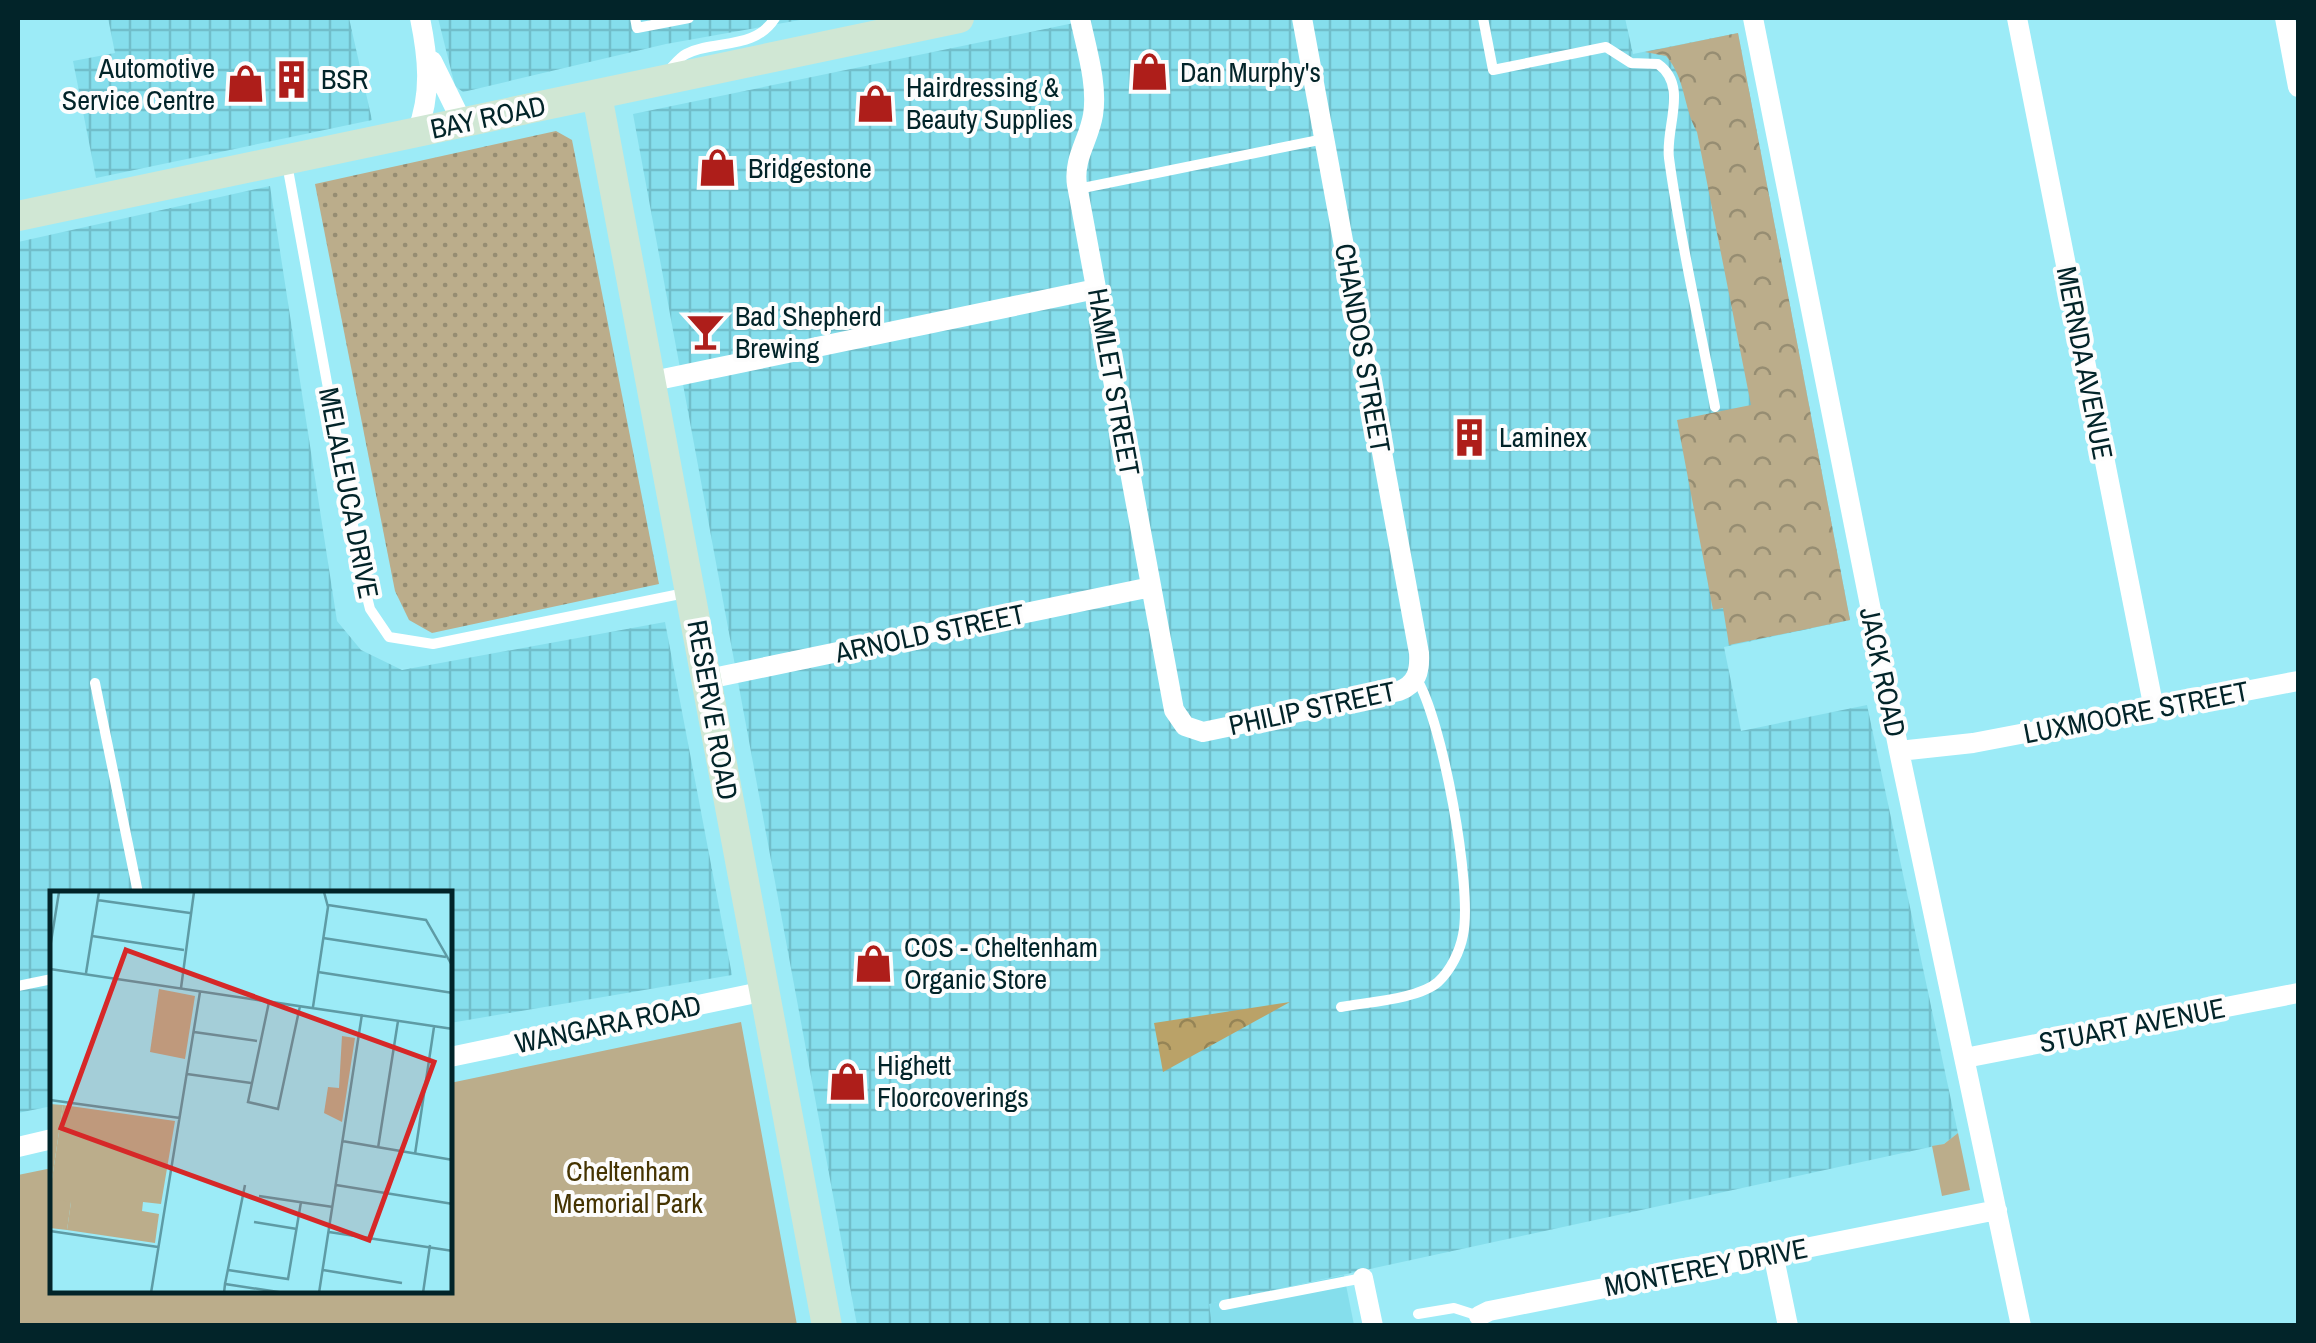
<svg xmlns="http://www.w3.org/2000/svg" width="2316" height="1343" font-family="'Archivo Narrow',sans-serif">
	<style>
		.built { fill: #85deec }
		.industrial { fill: url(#industrial-grid) }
		.grass { fill: url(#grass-dots) }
		.forest { fill: url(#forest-crowns) }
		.park { fill: url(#park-crowns) }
		.garden { fill: #bbad8b }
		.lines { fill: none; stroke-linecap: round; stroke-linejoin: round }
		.lane { stroke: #fff; stroke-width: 10 }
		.street { stroke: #fff; stroke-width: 20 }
		.secondary { stroke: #d0e7d4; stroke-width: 30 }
		.labels { text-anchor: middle; stroke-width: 8; stroke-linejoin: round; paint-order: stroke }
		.poi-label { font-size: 28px; fill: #022429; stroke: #fdfdfd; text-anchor: start }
		.street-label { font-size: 28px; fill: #022429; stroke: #fdfdfd }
		.park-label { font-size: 28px; fill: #453402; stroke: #fdfdfd }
		.inset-road { fill: none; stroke: #5e9ba5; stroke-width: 2.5 }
		.view { fill: #d62828; fill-opacity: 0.15; stroke: #d62828; stroke-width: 5 }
		.inset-edge { fill: none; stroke: #022429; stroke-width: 5 }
	</style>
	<defs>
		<pattern id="industrial-grid" width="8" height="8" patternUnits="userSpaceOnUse" patternTransform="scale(2.5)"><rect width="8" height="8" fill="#85deec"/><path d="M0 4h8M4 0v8" fill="none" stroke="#71beca"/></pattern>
		<pattern id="grass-dots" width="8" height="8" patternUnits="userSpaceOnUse" patternTransform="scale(2.5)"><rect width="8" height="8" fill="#bbad8b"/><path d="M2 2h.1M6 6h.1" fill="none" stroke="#968d72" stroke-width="1.8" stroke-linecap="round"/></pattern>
		<pattern id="forest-crowns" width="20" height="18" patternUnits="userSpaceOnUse" patternTransform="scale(2.5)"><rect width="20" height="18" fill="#baa268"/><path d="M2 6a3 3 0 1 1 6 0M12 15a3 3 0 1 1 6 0" fill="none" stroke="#958456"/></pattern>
		<pattern id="park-crowns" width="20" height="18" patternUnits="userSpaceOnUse" patternTransform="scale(2.5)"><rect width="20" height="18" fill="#bbad8b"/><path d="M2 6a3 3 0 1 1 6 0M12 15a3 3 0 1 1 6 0" fill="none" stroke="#968d72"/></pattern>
	</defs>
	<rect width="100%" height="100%" fill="#9cebf7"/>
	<path class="built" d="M1344 1275 1354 1325H1212L1208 1304Z"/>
	<path class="industrial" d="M108 18H349L372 120 96 178 73 61 115 53Z
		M438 18H811L666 44 463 92 455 86Z
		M1098 18H1625L1633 54 1738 33 1850 620 1724 647 1741 731 1867 705 1958 1133 1944 1144 1209 1304 1212 1325H857L633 114Z
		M270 186 337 621 361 650 402 670 665 622 732 975 450 1023V893H52V1106L18 1113V242Z"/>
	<path class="grass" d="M556 131 572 140 659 584 432 633 409 620 395 591 315 184Z"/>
	<path class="forest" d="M1290 1002 1163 1072 1154 1023Z"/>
	<path class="park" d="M1738 33 1850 620 1729 645 1723 608 1713 610 1677 420 1751 405 1697 132C1683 107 1686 79 1666 56L1645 52Z"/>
	<path class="garden" d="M741 1022 797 1325H18V1175L52 1168V1290H450V1083Z
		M1958 1133 1970 1190 1942 1196 1932 1146 1944 1144Z"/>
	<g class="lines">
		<path class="lane" d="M635 18 637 28 689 18
			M1483 18 1493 70 1606 47 1631 63 1658 64C1689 86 1665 127 1669 158 1680 241 1700 325 1715 407
			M668 71C673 66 680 57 686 54 715 39 754 51 775 18
			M287 164 364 585 370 609 389 637 433 644 685 593
			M1078 189 1324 139
			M95 683 138 893
			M18 986 52 979
			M1341 1007C1367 1002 1419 999 1438 982 1451 970 1460 951 1463 935 1473 888 1442 718 1416 678
			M1224 1305 1363 1278
			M1418 1314 1454 1308 1479 1316 1476 1326"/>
		<path class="street" d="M1080 18C1086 48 1098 84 1093 115 1089 140 1073 158 1077 185L1174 710 1185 726 1203 732 1399 691C1417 684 1420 671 1419 653L1302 18
			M1753 18 1899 751 2021 1326
			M2017 18 2154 709
			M2285 18 2298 87
			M432 61 462 122
			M417 132C432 93 428 57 420 18
			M653 381 1096 289
			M708 679 1151 587
			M1899 751 1973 743 2298 681
			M450 1057 765 991
			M1965 1058 2298 993
			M18 1147 52 1139
			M1773 1253 1788 1326
			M1363 1278 1373 1326
			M1479 1316 1489 1311 1997 1210"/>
		<path class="secondary" d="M597 95 827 1326
			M18 216 959 18"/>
	</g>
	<defs>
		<symbol id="shop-bare" viewBox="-9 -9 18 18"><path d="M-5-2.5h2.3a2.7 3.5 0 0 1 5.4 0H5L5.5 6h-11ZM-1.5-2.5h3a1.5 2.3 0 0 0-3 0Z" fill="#ae1e1a" stroke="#fdfdfd" stroke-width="2.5" paint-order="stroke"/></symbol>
		<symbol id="building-bare" viewBox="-9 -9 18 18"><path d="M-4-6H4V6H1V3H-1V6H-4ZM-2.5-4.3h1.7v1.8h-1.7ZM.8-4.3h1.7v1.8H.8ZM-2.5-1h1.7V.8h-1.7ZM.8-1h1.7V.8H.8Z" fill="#ae1e1a" stroke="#fdfdfd" stroke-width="2.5" paint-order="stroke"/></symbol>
		<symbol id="bar-bare" viewBox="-9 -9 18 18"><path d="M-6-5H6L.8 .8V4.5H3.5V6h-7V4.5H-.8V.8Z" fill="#ae1e1a" stroke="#fdfdfd" stroke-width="2.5" paint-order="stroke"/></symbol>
	</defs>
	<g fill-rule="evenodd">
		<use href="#shop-bare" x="1122" y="44" width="55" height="55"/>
		<use href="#building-bare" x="264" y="52" width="55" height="55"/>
		<use href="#shop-bare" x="218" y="56" width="55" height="55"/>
		<use href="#shop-bare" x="848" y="76" width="55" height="55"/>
		<use href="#shop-bare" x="690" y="140" width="55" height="55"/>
		<use href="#bar-bare" x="678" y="304" width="55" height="55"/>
		<use href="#building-bare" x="1442" y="410" width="55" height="55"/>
		<use href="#shop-bare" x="846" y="936" width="55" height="55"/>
		<use href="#shop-bare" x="820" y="1054" width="55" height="55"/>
	</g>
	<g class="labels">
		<g class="poi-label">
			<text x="215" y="78" text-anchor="end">Automotive<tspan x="215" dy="32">Service Centre</tspan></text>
			<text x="1180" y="82">Dan Murphy's</text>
			<text x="321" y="89">BSR</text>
			<text x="906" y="97">Hairdressing &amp;<tspan x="906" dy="32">Beauty Supplies</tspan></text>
			<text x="748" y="178">Bridgestone</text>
			<text x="735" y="326">Bad Shepherd<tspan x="735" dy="32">Brewing</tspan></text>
			<text x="1499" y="447">Laminex</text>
			<text x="904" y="957">COS - Cheltenham<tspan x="904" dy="32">Organic Store</tspan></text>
			<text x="877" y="1075">Highett<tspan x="877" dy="32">Floorcoverings</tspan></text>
		</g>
		<g class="street-label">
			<text transform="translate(488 117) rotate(-12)" y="10">BAY ROAD</text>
			<text transform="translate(1363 348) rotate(80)" y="10">CHANDOS STREET</text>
			<text transform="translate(2085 363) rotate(79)" y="10">MERNDA AVENUE</text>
			<text transform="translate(1114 382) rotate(80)" y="10">HAMLET STREET</text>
			<text transform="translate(349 493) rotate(79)" y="10">MELALEUCA DRIVE</text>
			<text transform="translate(930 633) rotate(-12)" y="10">ARNOLD STREET</text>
			<text transform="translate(1883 672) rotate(78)" y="10">JACK ROAD</text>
			<text transform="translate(1312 708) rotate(-12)" y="10">PHILIP STREET</text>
			<text transform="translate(713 710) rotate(80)" y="10">RESERVE ROAD</text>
			<text transform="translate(2136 712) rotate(-11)" y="10">LUXMOORE STREET</text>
			<text transform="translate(608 1024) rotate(-12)" y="10">WANGARA ROAD</text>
			<text transform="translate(2132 1025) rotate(-11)" y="10">STUART AVENUE</text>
			<text transform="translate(1706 1267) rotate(-11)" y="10">MONTEREY DRIVE</text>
		</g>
		<g class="park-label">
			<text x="628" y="1181">Cheltenham<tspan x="628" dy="32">Memorial Park</tspan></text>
		</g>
	</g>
	<g transform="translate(50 891)">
		<rect width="402" height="402" fill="#9cebf7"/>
		<path d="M109 98 145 105 135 168 100 161Z" fill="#bbad8b"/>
		<path d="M0 213 13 214 2 288 21 311 17 339 0 337Z" fill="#bbad8b"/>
		<path d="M292 145 305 147 292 231 274 222 278 196 289 197Z" fill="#bbad8b"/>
		<path d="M13 214 125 230 111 313 93 311 92 320 109 323 105 352 17 339 21 311 3 308 2 288Z" fill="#bbad8b"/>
		<path class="inset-road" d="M47 9 140 22M278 14 376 29 403 76M42 45 134 59M273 47 396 66M0 57 9 1M0 78 403 138M268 81 403 102M36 82 49 1M131 97 144 1M219 111 198 211 228 218 250 115M263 116 278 16 274 1M144 141 207 150M137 183 201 192M0 209 130 227M292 250 403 269M328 257 348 130M365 263 384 136M286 294 403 313M209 305 283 316M204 331 247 338M0 340 108 356M279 341 403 360M178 379 238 388 251 311M273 379 352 392M175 393 195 294M101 402 150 101M174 402 175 393 235 402M269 402 312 123M373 402 380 354"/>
		<path class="view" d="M76 59 384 171 319 349 11 237Z"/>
		<rect width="402" height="402" class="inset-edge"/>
	</g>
	<rect width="2316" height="1343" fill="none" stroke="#022429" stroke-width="40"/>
</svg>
